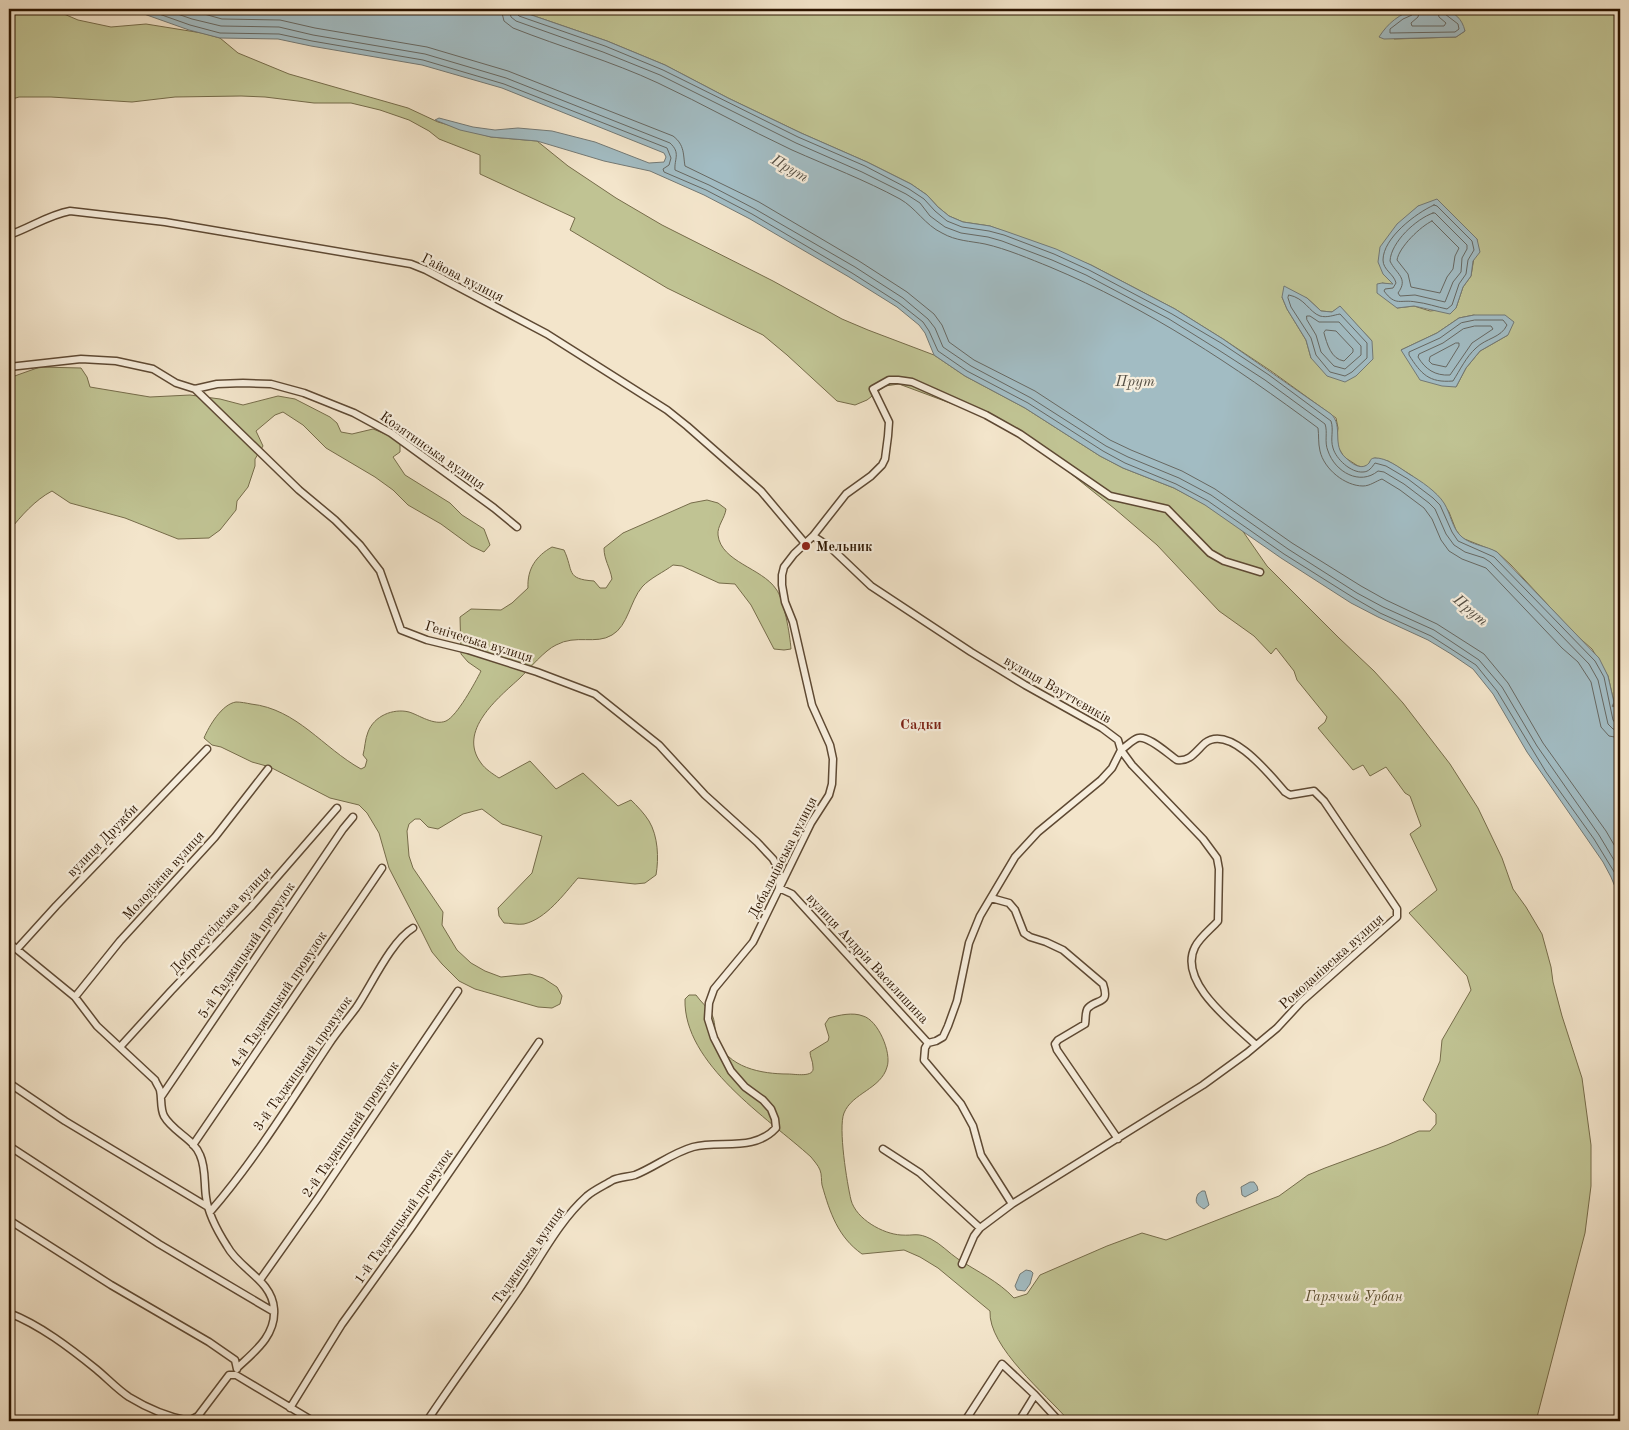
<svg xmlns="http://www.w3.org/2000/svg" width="1629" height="1430" font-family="'Old Standard TT',serif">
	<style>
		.green { fill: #c0c393; stroke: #766c4a; fill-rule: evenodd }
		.water { fill: #a2bcc3; stroke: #737975 }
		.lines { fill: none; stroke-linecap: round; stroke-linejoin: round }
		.shore { stroke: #676862; stroke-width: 1 }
		.stream { stroke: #737975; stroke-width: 2.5 }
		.street-casing { stroke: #5e4933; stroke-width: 9 }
		.street { stroke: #f7eedd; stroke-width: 6 }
		.poi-dot { fill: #8f2418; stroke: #f7eedd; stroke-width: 2 }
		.labels { text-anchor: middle; stroke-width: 4.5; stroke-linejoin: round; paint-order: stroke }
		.street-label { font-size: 14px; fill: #2c1500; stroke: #f7eedd }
		.poi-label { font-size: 14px; font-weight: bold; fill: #2c1500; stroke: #f7eedd; text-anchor: start }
		.park-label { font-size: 14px; font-style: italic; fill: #605233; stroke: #f7eedd }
		.water-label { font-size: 15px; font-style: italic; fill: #554f44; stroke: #f7eedd }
		.neighbourhood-label { font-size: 15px; font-weight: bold; fill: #7a1f14; stroke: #f7eedd }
	</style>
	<rect width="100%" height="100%" fill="#f3e5cb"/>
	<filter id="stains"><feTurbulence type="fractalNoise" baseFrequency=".004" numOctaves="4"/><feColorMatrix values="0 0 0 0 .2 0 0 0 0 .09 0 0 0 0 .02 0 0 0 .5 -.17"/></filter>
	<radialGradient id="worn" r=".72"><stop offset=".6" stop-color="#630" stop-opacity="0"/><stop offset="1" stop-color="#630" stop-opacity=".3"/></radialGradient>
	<path class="green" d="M9 9H45L57 11 78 20 111 27 146 24 202 33 220 38 238 53 289 74 408 108 438 122 491 137 537 141 568 166 616 198 662 225 773 281 842 319 868 330 934 355 965 376 1025 408 1100 456 1123 468 1174 488 1206 505 1242 530 1267 566 1339 638 1374 671 1403 703 1450 764 1478 808 1502 858 1513 889 1526 907 1542 934 1551 967 1553 982 1562 1016 1582 1078 1591 1145V1186L1585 1233 1536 1421H1069C1046 1394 988 1347 990 1311L938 1268 920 1257 904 1250 862 1254C838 1237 830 1213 822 1185 821 1180 822 1175 820 1170 818 1165 814 1161 811 1157 768 1118 683 1064 685 999L689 995H696C701 1002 707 1007 711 1013 716 1021 714 1030 717 1039 727 1068 762 1074 788 1074 795 1074 815 1078 813 1067 813 1061 810 1057 810 1052L828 1041 829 1037 825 1024 829 1018C839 1015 853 1012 863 1016 878 1020 892 1053 887 1067 881 1089 852 1093 844 1113 838 1128 847 1183 851 1200 856 1219 883 1234 901 1235 915 1236 917 1232 931 1239 941 1244 949 1253 958 1259 978 1272 998 1281 1014 1298L1027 1294 1040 1275 1107 1246 1142 1233 1166 1240 1279 1196 1308 1175 1325 1168 1387 1145 1419 1131H1430L1436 1124V1114L1423 1100 1440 1061 1442 1040 1471 990 1467 976 1409 913 1437 890 1410 834 1421 826 1410 796 1405 793 1386 767 1370 776 1363 765 1353 770 1318 728 1325 722 1327 717 1297 680 1294 671 1276 648 1271 654 1254 636 1219 611 1157 545 1115 509 1045 453 1013 432 987 418 958 406 899 384 885 386 867 400 855 405 837 401 787 355 763 335 667 288 570 230 575 218 480 174V155L439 139 429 131 409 120 380 110 351 103H314L265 97 241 96 175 97 132 102 51 97H19L9 100Z
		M514 9H1416L1409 11 1394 39 1456 37 1465 31 1452 12 1442 9H1620V729L1608 676 1592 649 1575 634 1511 565 1497 552 1462 538 1456 530 1449 512 1436 494 1411 475 1388 461 1375 458 1371 460 1368 465 1363 467 1358 466 1344 457 1338 447 1337 437 1338 428 1336 418 1271 371 1223 339 1175 309 1091 265 990 226 963 222 949 216 938 207 927 195 911 184 867 162 801 133 728 98 665 65 607 41ZM1418 206 1451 213 1477 239 1471 276 1463 287 1456 308 1430 311 1414 306 1397 308 1382 283 1394 285 1409 215ZM1282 297 1307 298 1321 311 1332 312 1340 307 1372 341 1311 358 1306 340 1287 309ZM1474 315 1508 335 1480 351 1466 368 1456 387 1401 350 1437 333 1459 318Z
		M40 367 81 368 87 377 90 387 150 397 190 395 220 399 243 405 278 396 295 399 330 417 337 423 341 432 352 434 373 429 388 435 400 443V452L393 457 405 475 450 503 462 515 484 529 490 545 484 552 471 546 441 524 408 505 393 490 375 477 326 448 303 425 283 412 275 415 256 431 263 446 255 459V466L248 487 237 501 236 510 220 530 209 538 178 539 125 518 70 503 52 491C35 500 21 516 9 531V378Z
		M707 500 718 503 726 509C725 518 717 526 718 535 721 562 762 568 776 589 784 599 790 635 791 649L784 650 774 649 751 605 735 584 719 583 682 566 673 565C664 572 650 578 642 587 630 601 628 626 612 635 596 645 576 634 556 645 545 650 529 669 520 678 498 698 457 731 481 763 485 769 493 774 499 778L530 761 556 789 583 773 618 806 631 800C637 806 644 813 649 821 658 836 659 858 656 875L645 883 635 884 578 878C564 894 546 919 524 924 518 925 510 923 504 923L499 916 498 908 532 873 542 836 502 824 482 809 463 814 438 829 428 827 420 819H415L409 824 407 831 409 856 413 868 443 912 442 925 457 950 471 963 485 971 501 977 530 974 543 978 557 987 562 996 560 1004 552 1008 538 1007 475 989 459 981 442 964 432 952 420 928 389 868 379 833 367 813 359 805 330 798 270 767 252 762 221 747 212 745 204 738C209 726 222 704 236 702 241 702 246 703 251 704 297 709 323 748 361 769L365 767 367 760 363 755C365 748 365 739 368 732 374 716 393 708 409 712 419 715 434 726 446 721 457 716 475 683 481 671L468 662 461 654 460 617 471 609 501 610 512 603 528 588C527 569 536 556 552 547L564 550C574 571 565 579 594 581L600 588H606L612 579C610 567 604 560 604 548L623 533 691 503Z"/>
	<path class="water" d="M103 9H514L607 41 665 65 728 98 801 133 867 162 911 184 927 195 938 207 949 216 963 222 990 226 1005 231 1056 249 1091 265 1175 309 1223 339 1331 414C1344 426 1331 446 1346 458 1352 464 1362 471 1369 463 1371 460 1370 459 1374 458 1386 457 1400 468 1409 474 1421 481 1437 492 1444 503 1451 514 1452 529 1462 537 1471 545 1487 546 1497 552L1599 658 1608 676 1620 729V899L1611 877 1603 862 1527 752 1493 694 1473 669 1451 654 1428 640 1378 617 1351 603 1281 558 1205 505 1174 488 1123 468 1100 456 1025 408 965 376 934 355 925 333 919 325 897 307 849 277 750 219 704 195 650 171 604 161 537 141 491 137 460 130 435 120 439 118 473 127 495 130 518 128 552 131 595 142 649 163 664 162 666 157 664 153 502 88 422 65 311 46 278 39 220 38 189 30 144 14Z
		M1416 9C1437 9 1459 6 1465 31L1456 37 1384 39 1379 37C1388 23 1399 14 1416 9Z
		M1437 199 1477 239 1480 252 1473 261 1471 276 1463 287 1456 308 1450 314 1414 306 1397 308 1377 293V284L1382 283 1393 284 1383 274 1378 262 1380 247 1397 224 1418 206Z
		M1284 286 1307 298 1321 311 1332 312 1340 306 1372 341 1373 359 1356 376 1345 382 1327 376 1311 358 1306 340 1287 309 1282 297Z
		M1474 315H1505L1514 322 1508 335 1480 351 1466 368 1456 387 1442 386 1420 380 1401 350 1437 333 1459 318Z
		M1250 1182H1254L1257 1186 1258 1190 1245 1197 1242 1195 1241 1187Z
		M1202 1191H1205L1209 1205 1204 1209C1197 1205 1194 1202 1198 1194Z
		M1026 1270 1031 1271 1033 1273 1030 1284 1025 1291 1017 1290 1015 1286 1020 1274Z"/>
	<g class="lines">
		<path class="shore" d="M145 9 190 25 220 33 279 34 312 41 423 60 504 84 667 148 671 158 669 165 663 169 664 172 706 190 752 214 852 273 899 303 923 322 929 331 938 351 967 371 1028 403 1103 451 1125 463 1176 484 1208 501 1284 554 1354 598 1380 613 1431 636 1476 665 1497 691 1546 772 1594 839 1616 875 1620 886
			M163 9 192 19 221 26 279 27 313 35 425 54 506 78 670 143C681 153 674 159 675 170L709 185 755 209 855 267 903 298 928 319 935 328 943 347 971 366 1031 398 1106 446 1128 457 1179 478 1211 495 1288 549 1357 593 1383 607 1434 630 1479 660 1502 687 1537 746 1599 835 1620 870
			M186 9 222 19 280 20 315 28 427 47 508 71 673 136C685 145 683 155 685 166L759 202 859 261 907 292 934 314 942 325 949 342 974 360 1035 391 1110 440 1131 450 1182 471 1215 489 1292 543 1361 586 1386 600 1437 624 1484 654 1508 683 1543 743 1606 831 1620 855
			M501 9 504 21 513 28C561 47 611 61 658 83 703 104 747 129 792 150 828 166 865 180 900 199 916 208 925 225 942 233 956 241 970 241 985 244 1007 249 1030 259 1050 267 1146 307 1235 366 1318 428 1319 435 1318 443 1320 451 1324 469 1345 486 1363 486 1370 486 1376 481 1382 479L1400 490 1424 508 1432 519 1441 540 1449 551 1462 559 1486 568 1562 648 1578 662 1591 682 1601 727 1609 736 1620 738
			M509 9 511 17 516 21 603 52 660 75 796 143 862 172 906 194 920 203 930 216 945 227 961 233 988 237 1002 241 1052 260 1086 275 1169 319 1217 349 1265 380 1325 424C1328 432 1324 442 1328 451 1335 472 1360 486 1378 471L1384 472 1404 484 1429 503 1435 509 1446 534 1454 545 1465 552 1484 558 1490 562 1589 664 1598 680 1608 724 1613 729 1620 731
			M515 9 516 13 519 16 605 46 663 70 798 137 865 166 909 189 924 199 935 211 947 221 962 227 989 231 1004 235 1054 254 1089 270 1172 314 1221 343 1269 375 1331 421C1334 430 1330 439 1333 448 1336 459 1351 473 1363 472 1369 472 1372 467 1375 463L1386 466 1408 479 1433 498 1440 505 1452 532 1458 541 1494 557 1595 661 1604 677 1613 720 1616 724H1620
			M1414 9 1412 15 1403 19 1390 29V33L1455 32 1459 29 1458 24 1445 14 1443 9
			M1420 9 1418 17 1411 23 1412 26H1444L1446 23 1439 17 1437 9
			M1434 205 1437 206 1472 241 1474 250 1468 260 1466 274 1459 284 1452 305 1447 309C1437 307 1426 303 1416 302 1400 299 1396 307 1384 291L1385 289 1393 288 1396 283C1394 274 1383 270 1383 260 1383 238 1416 213 1434 205Z
			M1433 213H1435L1467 245V249L1462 258 1461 272 1453 282 1445 302 1415 295 1400 296 1398 293C1409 278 1396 274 1390 261 1391 242 1416 219 1433 213Z
			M1432 221 1459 248 1455 256 1453 269 1447 277 1440 293 1411 287 1408 274 1397 260C1399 247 1421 226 1432 221Z
			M1289 295C1305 298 1309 312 1320 316 1327 318 1334 315 1340 314L1367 343V358L1352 372 1345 376 1330 372 1316 355 1311 338 1291 307 1288 298Z
			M1307 316H1310L1319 322H1339L1361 346V355L1345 369 1334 366 1321 352 1316 335 1307 320Z
			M1475 320H1503L1507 325C1501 338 1486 338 1476 348 1466 357 1460 370 1453 381 1429 383 1421 374 1409 355V352L1440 338 1461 323Z
			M1475 326H1491L1493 329 1472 343 1450 375C1435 376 1425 369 1418 357L1419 354 1443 343 1463 329Z
			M1326 330 1336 331 1353 349V352L1344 361C1331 359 1327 344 1324 333Z
			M1456 343H1459V346L1446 367 1432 364 1429 361 1430 357Z"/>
		<path class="stream" d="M1613 706 1620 692"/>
		<defs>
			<path id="street" d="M9 235C30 228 48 215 70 211L165 222 411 264 426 270 547 334 667 410 687 426 761 491 804 542
				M9 367 81 359 116 361 153 369 176 383 195 389 217 384 243 383 271 384 304 393 354 413 391 433 494 508 517 527
				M195 389 299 490 335 520 360 545 380 571 401 630 427 640 468 650 537 672 595 694 659 745 705 795 757 842 773 859 779 870 780 877 779 888 792 894 928 1043 925 1048 924 1060 961 1104 973 1126 981 1155 1012 1204
				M813 536 846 494 871 476 882 465 885 459 888 436 889 422 873 389 889 380H898L912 382 986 415 1020 434 1110 496 1167 509 1210 553 1224 561 1260 572
				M991 898 1009 903 1015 910 1024 933 1030 937 1046 942 1063 950 1103 984C1110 1005 1098 998 1088 1008 1085 1011 1086 1019 1085 1024L1058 1040 1055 1044 1057 1050 1118 1139
				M9 943 75 997 97 1026 155 1080C156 1083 159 1087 160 1090 162 1099 160 1108 164 1116 173 1132 194 1139 200 1155 206 1168 204 1184 206 1197 208 1214 218 1232 227 1246 239 1269 272 1280 274 1309 276 1336 254 1352 237 1368
				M17 949 56 906 207 749
				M75 997 120 941 215 837 268 769
				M928 1043 936 1041 943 1037 948 1026 957 1001 969 943 980 916 1015 857 1038 832 1101 780 1112 768 1121 750
				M120 1047 171 991 251 907 337 808
				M9 1083 65 1121 208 1207
				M161 1097 343 829 353 817
				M193 1145 382 868
				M9 1146 159 1244 274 1312
				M883 1149 920 1173 980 1228
				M210 1212C255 1160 291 1101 329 1044 337 1032 347 1020 356 1008 371 986 391 941 413 928
				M9 1220 111 1285 209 1342 235 1360 237 1369
				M962 1264 974 1236 980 1228 1012 1204 1203 1085 1247 1053 1277 1028 1301 1002 1397 917V909L1324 801 1314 791 1290 795 1285 792C1270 775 1230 724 1205 743 1196 751 1190 762 1177 760 1168 754 1148 735 1138 738 1132 740 1127 746 1121 750
				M260 1280 318 1198 458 991
				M9 1313C40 1325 70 1348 96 1369 107 1378 117 1389 129 1397 147 1408 169 1417 189 1421L198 1416 229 1375H236L313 1421
				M290 1408 342 1324 411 1228 539 1042
				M427 1421C456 1377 488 1335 518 1291 540 1259 558 1222 587 1196 594 1190 605 1185 613 1180 620 1177 628 1177 635 1175 655 1167 672 1153 693 1147 721 1140 754 1152 776 1128L775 1119 771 1109 763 1100 745 1087 731 1071 714 1038 708 1019 709 1003 714 989 753 942 811 823 829 795 832 784 833 759 830 745 812 705 793 622 785 602 782 585V575L784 567 794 554 813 536 830 547 871 586 971 652 1025 685 1102 728 1118 740 1121 750 1132 765 1203 839 1217 858 1219 869 1218 921C1211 929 1200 937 1195 947 1177 982 1234 1024 1256 1045
				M965 1421 1002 1364 1035 1395 1059 1421
				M1019 1421 1035 1395"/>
		</defs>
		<use href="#street" class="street-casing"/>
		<use href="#street" class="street"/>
	</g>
	<circle class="poi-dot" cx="806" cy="546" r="5"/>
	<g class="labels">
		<g class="street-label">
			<text transform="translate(463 277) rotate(27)" y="5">Гайова вулиця</text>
			<text transform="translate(433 450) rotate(35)" y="5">Козятинська вулиця</text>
			<text transform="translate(479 641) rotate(17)" y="5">Генічеська вулиця</text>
			<text transform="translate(1058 689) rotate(30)" y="5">вулиця Взуттєвиків</text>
			<text transform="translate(102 840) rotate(-46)" y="5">вулиця Дружби</text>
			<text transform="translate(782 857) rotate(-63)" y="5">Дебальцівська вулиця</text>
			<text transform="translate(163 875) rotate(-48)" y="5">Молодіжна вулиця</text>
			<text transform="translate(220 920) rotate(-47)" y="5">Добросусідська вулиця</text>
			<text transform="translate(246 950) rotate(-56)" y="5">5-й Таджицький провулок</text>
			<text transform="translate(868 958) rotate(47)" y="5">вулиця Андрія Василишина</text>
			<text transform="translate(1331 961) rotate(-42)" y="5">Ромоданівська вулиця</text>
			<text transform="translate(278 999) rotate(-56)" y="5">4-й Таджицький провулок</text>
			<text transform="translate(302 1063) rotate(-55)" y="5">3-й Таджицький провулок</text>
			<text transform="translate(350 1129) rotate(-56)" y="5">2-й Таджицький провулок</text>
			<text transform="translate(403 1216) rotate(-55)" y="5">1-й Таджицький провулок</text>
			<text transform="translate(528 1255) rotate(-55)" y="5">Таджицька вулиця</text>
		</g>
		<g class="poi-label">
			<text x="816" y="551">Мельник</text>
		</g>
		<g class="park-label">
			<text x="1354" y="1301">Гарячий Урбан</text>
		</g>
		<g class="water-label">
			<text transform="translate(790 168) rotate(30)" y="5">Прут</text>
			<text x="1135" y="386">Прут</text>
			<text transform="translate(1471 610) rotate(40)" y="5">Прут</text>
		</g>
		<g class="neighbourhood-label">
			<text x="921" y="729">Садки</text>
		</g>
	</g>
	<rect width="1629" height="1430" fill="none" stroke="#f3e5cb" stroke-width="30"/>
	<rect x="10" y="10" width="1609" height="1410" fill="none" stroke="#2c1500" stroke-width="2.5"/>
	<rect x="15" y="15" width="1599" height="1400" fill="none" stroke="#2c1500"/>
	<rect width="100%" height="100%" filter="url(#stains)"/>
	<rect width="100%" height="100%" fill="url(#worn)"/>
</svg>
